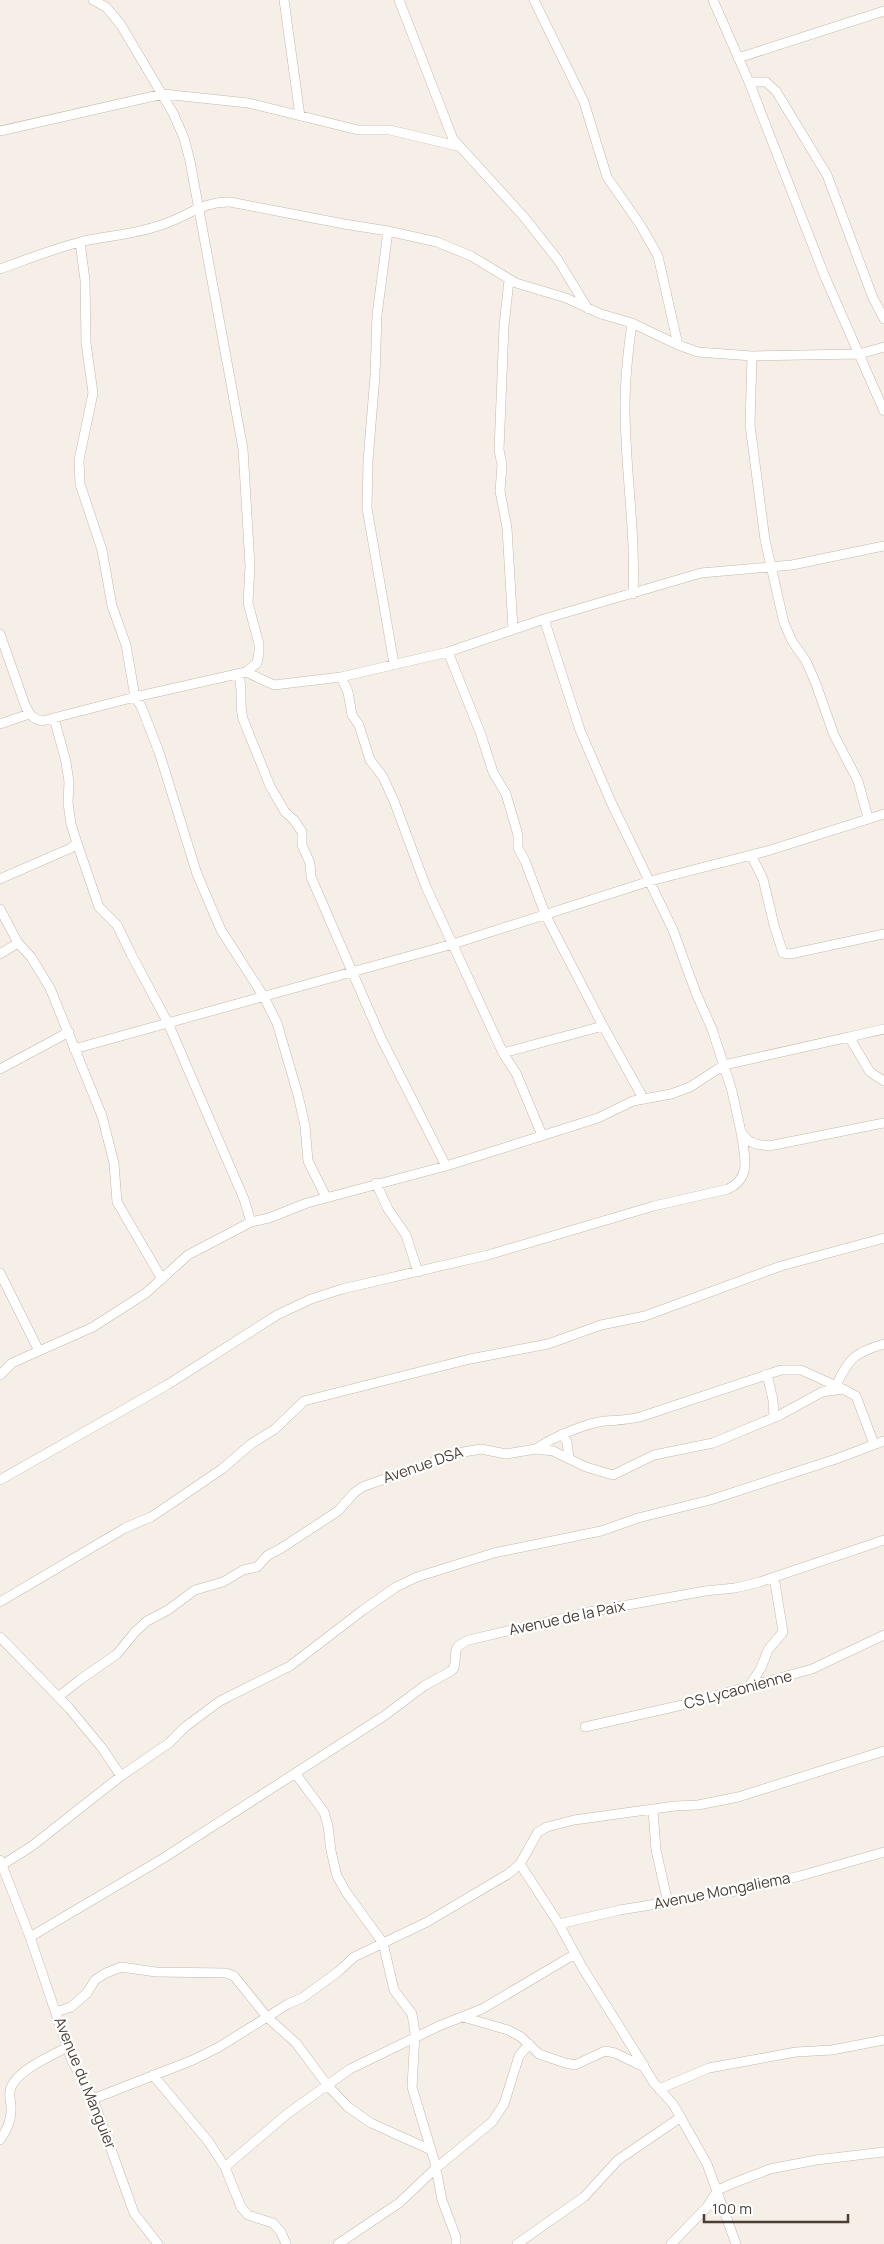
<svg xmlns="http://www.w3.org/2000/svg" width="884" height="2244" font-family="Manrope,sans-serif">
	<style>
		.lines { fill: none; stroke-linecap: round; stroke-linejoin: round }
		.street-casing { stroke: #c5b8ac; stroke-width: 10 }
		.street { stroke: #fff; stroke-width: 9 }
		.labels { text-anchor: middle; stroke-width: 4.5; stroke-linejoin: round; paint-order: stroke }
		.street-label { font-size: 15px; fill: #4a3e35; stroke: #fff }
	</style>
	<rect width="100%" height="100%" fill="#f6efe8"/>
	<g class="lines">
		<defs>
			<path id="street" d="M93 0 106 7 121 25 173 113 184 138 190 161 243 449 250 566 248 603 259 644V653L257 663 246 672
				M284 0 300 116
				M399 0 453 139 524 217 558 260 588 309
				M534 0 584 102 607 177 641 226 658 256 678 345
				M713 0 749 82 825 277 884 411
				M738 58 884 11
				M749 82H766L776 91 827 175 873 298 884 319
				M0 131 163 94 248 103 358 130H390L457 146
				M388 231 377 315 375 375 368 461 367 508 394 664
				M80 242 85 280 86 343 93 393 79 460 80 484 102 550 112 606 126 645 135 697 141 706 159 752 197 874 221 930 264 997 277 1023 298 1095 305 1126 308 1161 326 1197
				M0 269C28 259 55 248 84 241 108 236 135 234 158 226 184 219 202 201 230 202L344 224 388 231 437 242 471 256 516 283 566 298 601 314 632 323 678 345 698 352 752 356 859 354 884 347
				M509 280 504 326 499 450 502 465 500 491 507 528 513 629
				M632 323C628 351 625 378 625 407 625 469 636 532 633 594
				M752 356 750 425 765 540 784 623 792 641 806 661 816 684 834 735 858 781 868 818
				M544 619 580 730 611 802 673 930 696 993 712 1029 732 1091 741 1132 749 1141 756 1144 769 1146 884 1123
				M0 634 25 705C29 713 32 719 42 721L135 697 246 672 274 685 341 677 448 652 544 619 701 573 792 565 884 546
				M448 652 480 732 493 772 506 794 518 835V848L525 861 546 916 603 1026 643 1098
				M239 675C243 690 239 704 243 719L270 786 285 812 294 820 302 832V845L310 863 311 877 381 1038 446 1166
				M341 677 348 692 352 715 359 725 370 760 383 777 394 801 426 887 503 1053 516 1073 542 1135
				M0 724 29 714
				M77 843 99 907 117 925 131 954 168 1023 244 1199 251 1222
				M751 855 763 879 774 925 783 953 790 954 884 934
				M0 879 71 848 77 843 71 824 68 803 69 782 66 762 54 718
				M0 909 18 943 31 957 50 988 102 1116 114 1163 117 1202 162 1279
				M0 954 18 943
				M849 1037 884 1029
				M74 1049 453 944 650 881 767 851 884 814
				M503 1053 603 1026
				M0 1069 69 1032
				M376 1183 388 1209 406 1235 418 1272
				M0 1273 39 1351
				M767 1374 773 1400 774 1418
				M0 1375 12 1363 93 1327 146 1293 188 1255 251 1222 269 1218 307 1203 446 1166 494 1151 598 1118 633 1101 671 1094 690 1087 724 1065 849 1037 870 1072 884 1081
				M836 1386C848 1359 855 1352 884 1344
				M562 1434 567 1442 569 1458
				M536 1449C551 1438 586 1423 605 1421 617 1420 628 1420 640 1417L781 1370H801L843 1389
				M0 1480 167 1385 277 1315 311 1299 342 1289 488 1255 654 1206 728 1189C753 1177 744 1155 741 1132
				M0 1602 125 1528 151 1517 169 1505 222 1469 251 1444 275 1429 304 1401 470 1359 548 1344 601 1325 645 1316 781 1266 884 1238
				M0 1637 69 1708 102 1748 121 1776
				M748 1688 761 1668 768 1650 783 1632 774 1577
				M58 1697 81 1679 117 1654 135 1632 147 1621 168 1610 195 1590 223 1582 243 1570 257 1567 268 1555 280 1549 338 1511 354 1493 362 1487 458 1453 481 1449 506 1454 536 1449 553 1451 586 1467 613 1475 654 1455 713 1443 780 1415 822 1392 843 1389 856 1396 874 1444
				M585 1727 682 1705 812 1669 884 1635
				M295 1773 324 1812 328 1826 331 1851 337 1876 346 1892 383 1943 394 1990 412 2014 415 2033 412 2087 435 2163 442 2200 456 2237V2244
				M653 1810 656 1850 668 1903
				M0 1860 30 1937 72 2061 93 2099 134 2213 158 2244
				M520 1864 559 1924 582 1967 644 2066
				M2 1865 32 1846 121 1776 169 1743 185 1727 220 1701 290 1666 363 1610 396 1587 417 1577 494 1553 601 1531 638 1518 710 1500 836 1459 884 1441
				M559 1924 620 1910 735 1891 800 1876 884 1852
				M30 1937 162 1859 384 1716 424 1686 451 1671 454 1668C458 1652 450 1648 469 1640L589 1612 705 1591 735 1588 760 1582 884 1540
				M56 2012 71 2007 87 1993 95 1980 106 1973 121 1967 156 1972 226 1973 234 1976 267 2017 296 2043 328 2086 348 2107 371 2123 431 2150
				M463 2017 508 2030 521 2037 539 2054 565 2063 575 2065 605 2051 615 2053 644 2067 654 2083 673 2104 707 2164 736 2244
				M153 2075 208 2141 225 2167 241 2207 248 2215 273 2223 281 2232 286 2244
				M659 2089 709 2068 796 2052 832 2050 884 2040
				M93 2099 193 2060 219 2047 288 2004 302 1998 339 1971 354 1957 427 1922 508 1874 520 1864 538 1832 547 1827 574 1820 675 1806 698 1805 738 1797 884 1751
				M0 2140C7 2130 12 2119 11 2107 11 2102 9 2097 10 2091 13 2072 52 2055 68 2047
				M225 2167 287 2114 350 2069 439 2026 482 2009 575 1954
				M338 2244 399 2203 435 2169 492 2122 504 2104 519 2056 529 2044
				M517 2244 584 2197 618 2160 681 2117
				M671 2244 707 2207 718 2190 731 2184 770 2169 816 2160 884 2152"/>
		</defs>
		<use href="#street" class="street-casing"/>
		<use href="#street" class="street"/>
	</g>
	<g class="labels">
		<g class="street-label">
			<text transform="translate(423 1465) rotate(-19)" y="5">Avenue DSA</text>
			<text transform="translate(567 1618) rotate(-12)" y="5">Avenue de la Paix</text>
			<text transform="translate(738 1690) rotate(-15)" y="5">CS Lycaonienne</text>
			<text transform="translate(722 1891) rotate(-11)" y="5">Avenue Mongaliema</text>
			<text transform="translate(85 2083) rotate(68)" y="5">Avenue du Manguier</text>
		</g>
	</g>
	<path d="M704 2214v8h144v-8" fill="none" stroke="#4a3e35" stroke-width="2.5"/>
	<text x="712" y="2214" font-size="15" fill="#4a3e35" stroke="#ffffff" stroke-width="4" paint-order="stroke">100 m</text>
</svg>
